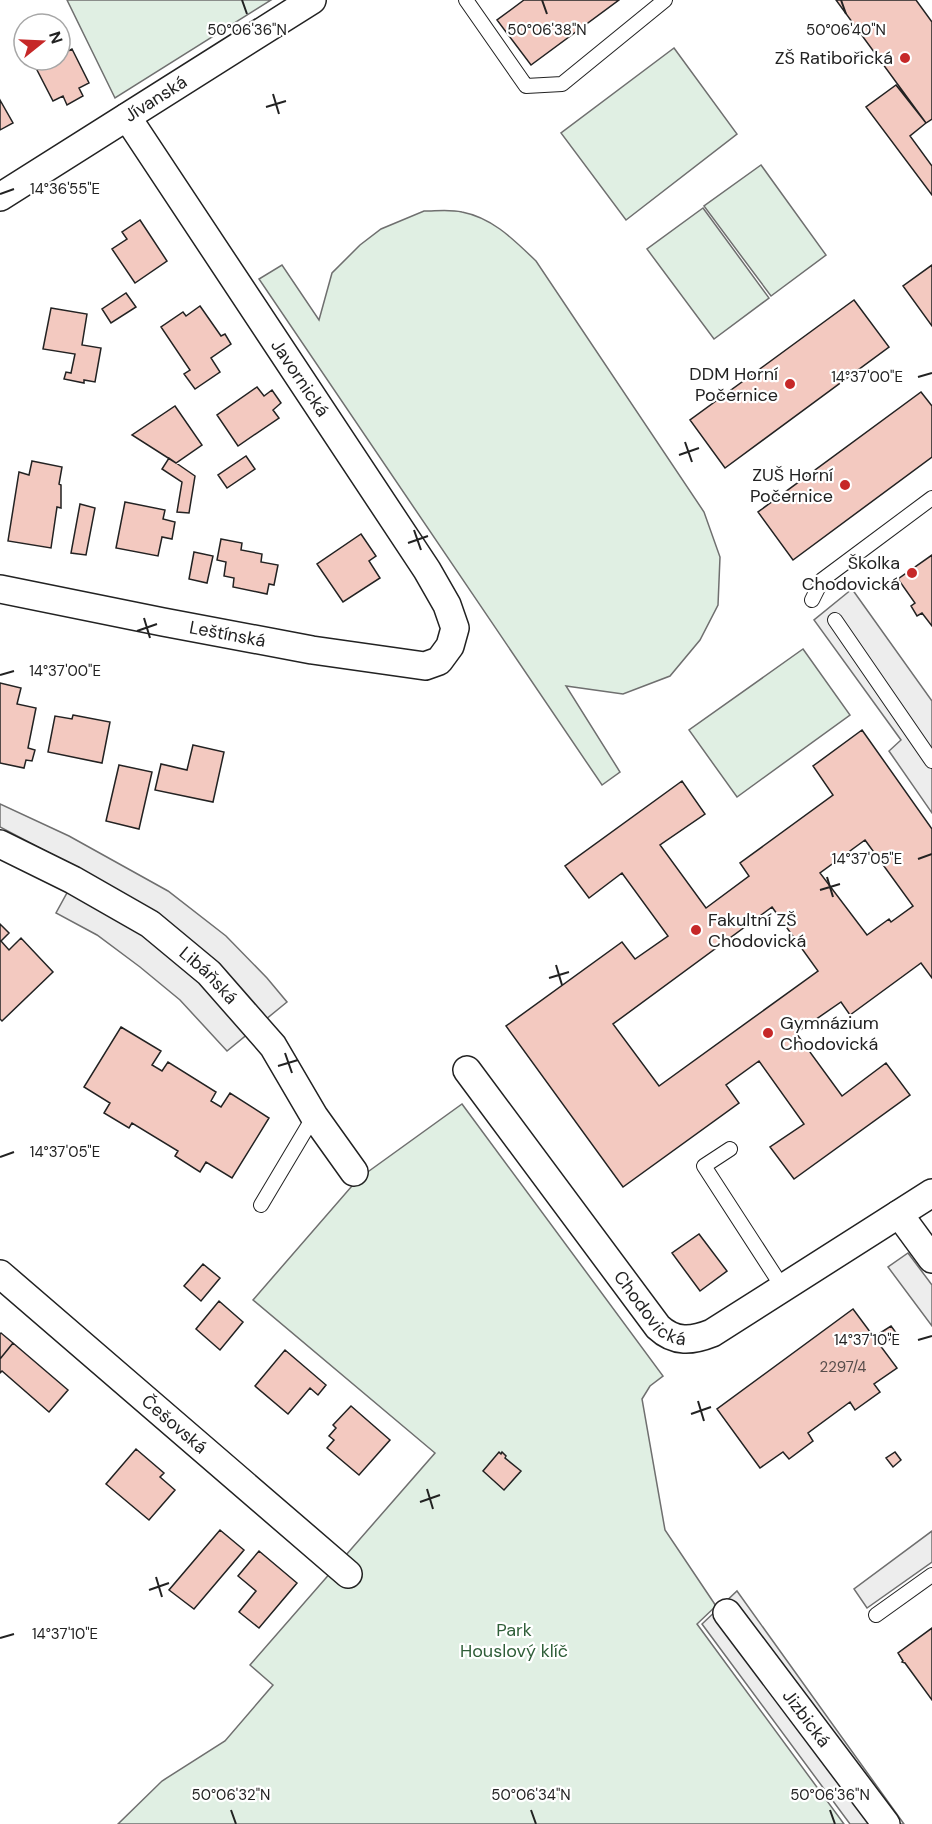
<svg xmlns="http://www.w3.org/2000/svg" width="932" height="1824" font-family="'DM Sans',sans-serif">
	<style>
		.green { fill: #e0efe3; stroke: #6f6f6f; stroke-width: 1.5 }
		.parking { fill: #ededed; stroke: #6f6f6f; stroke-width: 1.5 }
		.building { fill: #f3c9c0; stroke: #222; stroke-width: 1.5; fill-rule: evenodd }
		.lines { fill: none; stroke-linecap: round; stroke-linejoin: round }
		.service-casing { stroke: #222; stroke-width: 16 }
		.minor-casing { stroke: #222; stroke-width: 30 }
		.service { stroke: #fff; stroke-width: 14 }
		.minor { stroke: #fff; stroke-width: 27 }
		.ticks { fill: none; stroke: #222; stroke-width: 2 }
		.poi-dot { fill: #c62828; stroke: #fff; stroke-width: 2 }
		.labels { text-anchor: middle; stroke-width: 4.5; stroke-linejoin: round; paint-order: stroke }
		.number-label { font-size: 15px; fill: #564c4a }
		.poi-label { font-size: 18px; fill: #222; stroke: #fff; text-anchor: end }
		.street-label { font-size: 18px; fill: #222; stroke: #fff }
		.park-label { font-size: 18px; fill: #2f5e38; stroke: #fff }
		.ticks-label { font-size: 15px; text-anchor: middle; fill: #222; stroke: #fff; stroke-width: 4.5; stroke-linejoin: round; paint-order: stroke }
	</style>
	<rect width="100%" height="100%" fill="#fff"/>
	<path class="green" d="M67 0H271L115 98Z
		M674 48 737 134 626 220 561 133Z
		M761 165 826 255 771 296 704 206Z
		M703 208 769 298 714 339 647 249Z
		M424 211C436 211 450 209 462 212 493 218 514 240 536 261L704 512 720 557 718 605 700 640 670 676 623 694 566 686 620 772 602 785 259 279 282 265 319 320 332 273 360 245 381 229Z
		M803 649 850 715 737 797 689 730Z
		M462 1104 663 1376 650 1386 642 1399 665 1530 716 1606 697 1624 844 1824H118L162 1781 225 1741 273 1685 250 1665 435 1453 253 1300 358 1179Z"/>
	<path class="parking" d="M852 589 932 701V813L889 751 901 740 814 620Z
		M0 804 69 836 168 891 226 936 267 978 287 1002 227 1051 180 1000 140 967 97 935 56 913 80 869 0 827Z
		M908 1253 932 1285V1326L888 1267Z
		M932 1531V1562L867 1608 854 1589Z
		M737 1591 904 1824H850L702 1624Z"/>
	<path class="building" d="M524 0H619L531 65 497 20Z
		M836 0H916L932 22V119L926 123Z
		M72 49 89 83 79 88 83 96 67 105 63 96 53 101 36 68 46 62 45 60H60V55Z
		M896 85 926 123 910 136 932 166V195L866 107Z
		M0 100 13 123 0 130Z
		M140 220 167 261 135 283 112 249 127 239 122 232Z
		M932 265V326L903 286Z
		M126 293 136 307 111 323 102 309Z
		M854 300 889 347 725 468 690 420Z
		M200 306 221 336 225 334 231 344 211 358 220 372 195 389 184 374 190 370 161 327 183 312 186 316Z
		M51 308 87 314 82 345 101 348 95 382 84 380V383L64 379 66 372 71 373 75 354 43 349Z
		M257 387 264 396 272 390 281 403 273 410 279 418 238 446 217 415Z
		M921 392 932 406V457L793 560 758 512Z
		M175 406 202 445 176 463 132 435Z
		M246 456 255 469 227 488 218 475Z
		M169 458 195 476 189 513 177 512 182 482 162 469Z
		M32 461 62 467 59 484 61 485V508L57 507 51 548 8 541 19 472 29 475Z
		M125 502 165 510 163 519 175 522 172 539 162 537 158 556 116 548Z
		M80 504 95 508 86 555 71 553Z
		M361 534 376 556 369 561 380 578 343 602 317 564Z
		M221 539 242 543 241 550 262 554 261 562 278 565 274 585 269 584 267 594 233 587 234 578 224 576 226 562 217 560Z
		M194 552 213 556 207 583 189 579Z
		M932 555V626L922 613 917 616 911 606 915 603 898 579Z
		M0 683 21 688 17 704 36 708 28 748 35 750 32 761 26 760 24 768 0 763Z
		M73 715 110 722 102 763 48 752 55 716 72 719Z
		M862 730 932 829V978L921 963 850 1015 841 1002 796 1033 842 1096 886 1063 910 1095 794 1179 770 1147 804 1124 759 1061 726 1085 739 1103 623 1187 506 1026 622 942 635 959 668 936 622 873 589 898 565 866 682 781 705 814 660 845 706 908 749 876 740 863 833 795 813 766ZM865 840 913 906 891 922 889 919 867 935 820 873ZM772 907 818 971 659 1086 613 1024Z
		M193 745 224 752 213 802 155 790 161 764 187 770Z
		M119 765 152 772 139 829 106 821Z
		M0 924 9 933 1 941 9 950 21 938 53 972 2 1021 0 1019Z
		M121 1027 161 1051 152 1065 162 1071 168 1062 216 1092 211 1101 221 1107 230 1093 269 1118 232 1178 206 1162 200 1172 175 1156 178 1151 132 1123 129 1128 104 1113 110 1103 84 1087Z
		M699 1234 727 1271 700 1291 672 1253Z
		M203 1264 220 1278 201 1301 184 1286Z
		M219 1301 243 1322 220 1350 196 1329Z
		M853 1309 897 1368 874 1384 880 1392 855 1410 850 1402 808 1433 813 1441 789 1459 783 1452 760 1468 717 1409Z
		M891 1326 897 1334 886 1342 880 1333Z
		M1 1333 13 1343 0 1359V1334Z
		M13 1343 68 1390 49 1412 2 1371 0 1373V1359Z
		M285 1350 326 1385 318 1395 310 1388 288 1414 255 1386Z
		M351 1406 390 1440 359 1475 327 1448 334 1440 329 1436 336 1428 333 1425Z
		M136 1449 164 1473 160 1477 175 1490 149 1520 106 1484Z
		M499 1452 501 1454 502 1452 506 1456 505 1458 521 1471 504 1490 483 1471Z
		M895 1452 901 1460 893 1467 886 1458Z
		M220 1530 244 1550 194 1609 169 1590Z
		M259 1551 297 1583 259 1628 239 1612 256 1591 238 1576Z
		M932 1628V1700L905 1663 902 1662 903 1661 898 1653Z"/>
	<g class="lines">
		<defs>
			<path id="service" d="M466 0 526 86 562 84 665 0
				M812 600 822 580 932 498
				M835 620 932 761
				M730 1149 704 1166 783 1288
				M261 1205 314 1116
				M876 1615 932 1575"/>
			<g id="minor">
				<path id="s1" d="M0 197 312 0"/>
				<path id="s2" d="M0 589 163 622 312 650 425 666 439 661 450 646 455 628 447 605 427 570 127 117"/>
				<path id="s3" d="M0 844 73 880 150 924 209 973 273 1046 314 1116 354 1172"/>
				<path id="s4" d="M467 1070 658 1327C675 1343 692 1341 712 1333L932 1193"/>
				<path d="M899 1214 932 1259"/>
				<path id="s5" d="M0 1274 348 1574"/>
				<path id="s6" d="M727 1613 886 1824"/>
			</g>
		</defs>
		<use href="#service" class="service-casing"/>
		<use href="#minor" class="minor-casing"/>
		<use href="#service" class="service"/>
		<use href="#minor" class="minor"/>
	</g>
	<path class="ticks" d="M242 0 247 14M542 0 547 14M841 0 846 14M273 94 279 114M266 107 286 101M0 194 14 189M918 377 932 373M685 442 692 462M679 455 699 448M414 530 421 550M408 543 428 536M144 618 150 638M137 631 157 624M0 675 14 671M918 859 932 854M827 877 833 897M820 890 840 884M556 965 562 985M549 978 569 972M285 1053 292 1073M278 1066 298 1060M0 1157 14 1152M918 1340 932 1336M698 1401 704 1421M691 1414 711 1407M427 1489 433 1509M420 1502 440 1495M156 1577 162 1597M149 1590 169 1583M0 1638 14 1634M231 1810 236 1824M531 1810 536 1824M830 1810 835 1824"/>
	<g class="poi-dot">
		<circle cx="905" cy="58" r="6"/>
		<circle cx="790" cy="384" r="6"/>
		<circle cx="845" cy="485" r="6"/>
		<circle cx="912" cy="573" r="6"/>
		<circle cx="696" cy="930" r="6"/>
		<circle cx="768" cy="1033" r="6"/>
	</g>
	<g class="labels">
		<g class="number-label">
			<text x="843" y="1372">2297/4</text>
		</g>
		<g class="poi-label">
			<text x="893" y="64">ZŠ Ratibořická</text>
			<text x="778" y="380">DDM Horní<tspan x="778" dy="21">Počernice</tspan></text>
			<text x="833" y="481">ZUŠ Horní<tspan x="833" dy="21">Počernice</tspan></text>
			<text x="900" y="569">Školka<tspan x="900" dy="21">Chodovická</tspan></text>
			<text x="708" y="926" text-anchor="start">Fakultní ZŠ<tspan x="708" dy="21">Chodovická</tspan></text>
			<text x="780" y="1029" text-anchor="start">Gymnázium<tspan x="780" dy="21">Chodovická</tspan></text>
		</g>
		<g class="street-label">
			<text dy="6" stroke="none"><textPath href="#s1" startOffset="184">Jívanská</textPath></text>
			<text transform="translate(300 378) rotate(56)" y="6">Javornická</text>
			<text dy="6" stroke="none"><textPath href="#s2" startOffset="232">Leštínská</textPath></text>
			<text dy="6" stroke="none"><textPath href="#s3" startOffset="248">Libáňská</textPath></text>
			<text dy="6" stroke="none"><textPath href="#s4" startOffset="302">Chodovická</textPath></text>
			<text dy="6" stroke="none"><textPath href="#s5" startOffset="230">Češovská</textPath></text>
			<text dy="6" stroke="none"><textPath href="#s6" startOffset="132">Jizbická</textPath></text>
		</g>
		<g class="park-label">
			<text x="514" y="1636">Park<tspan x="514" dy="21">Houslový klíč</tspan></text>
		</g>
	</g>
	<g class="ticks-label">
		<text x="247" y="35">50°06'36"N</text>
		<text x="547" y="35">50°06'38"N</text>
		<text x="846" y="35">50°06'40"N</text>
		<text x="65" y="194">14°36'55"E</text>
		<text x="867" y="382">14°37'00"E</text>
		<text x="65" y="676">14°37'00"E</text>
		<text x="867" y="864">14°37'05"E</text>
		<text x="65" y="1157">14°37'05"E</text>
		<text x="867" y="1345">14°37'10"E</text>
		<text x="65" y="1639">14°37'10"E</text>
		<text x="231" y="1800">50°06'32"N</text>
		<text x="531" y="1800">50°06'34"N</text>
		<text x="830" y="1800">50°06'36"N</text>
	</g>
	<g transform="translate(42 42) rotate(72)"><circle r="28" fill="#ffffff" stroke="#a7a7a7" stroke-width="1.5"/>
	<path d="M0-4.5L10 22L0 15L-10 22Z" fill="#c62828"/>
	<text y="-9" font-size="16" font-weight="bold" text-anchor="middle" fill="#222222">N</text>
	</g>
</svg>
